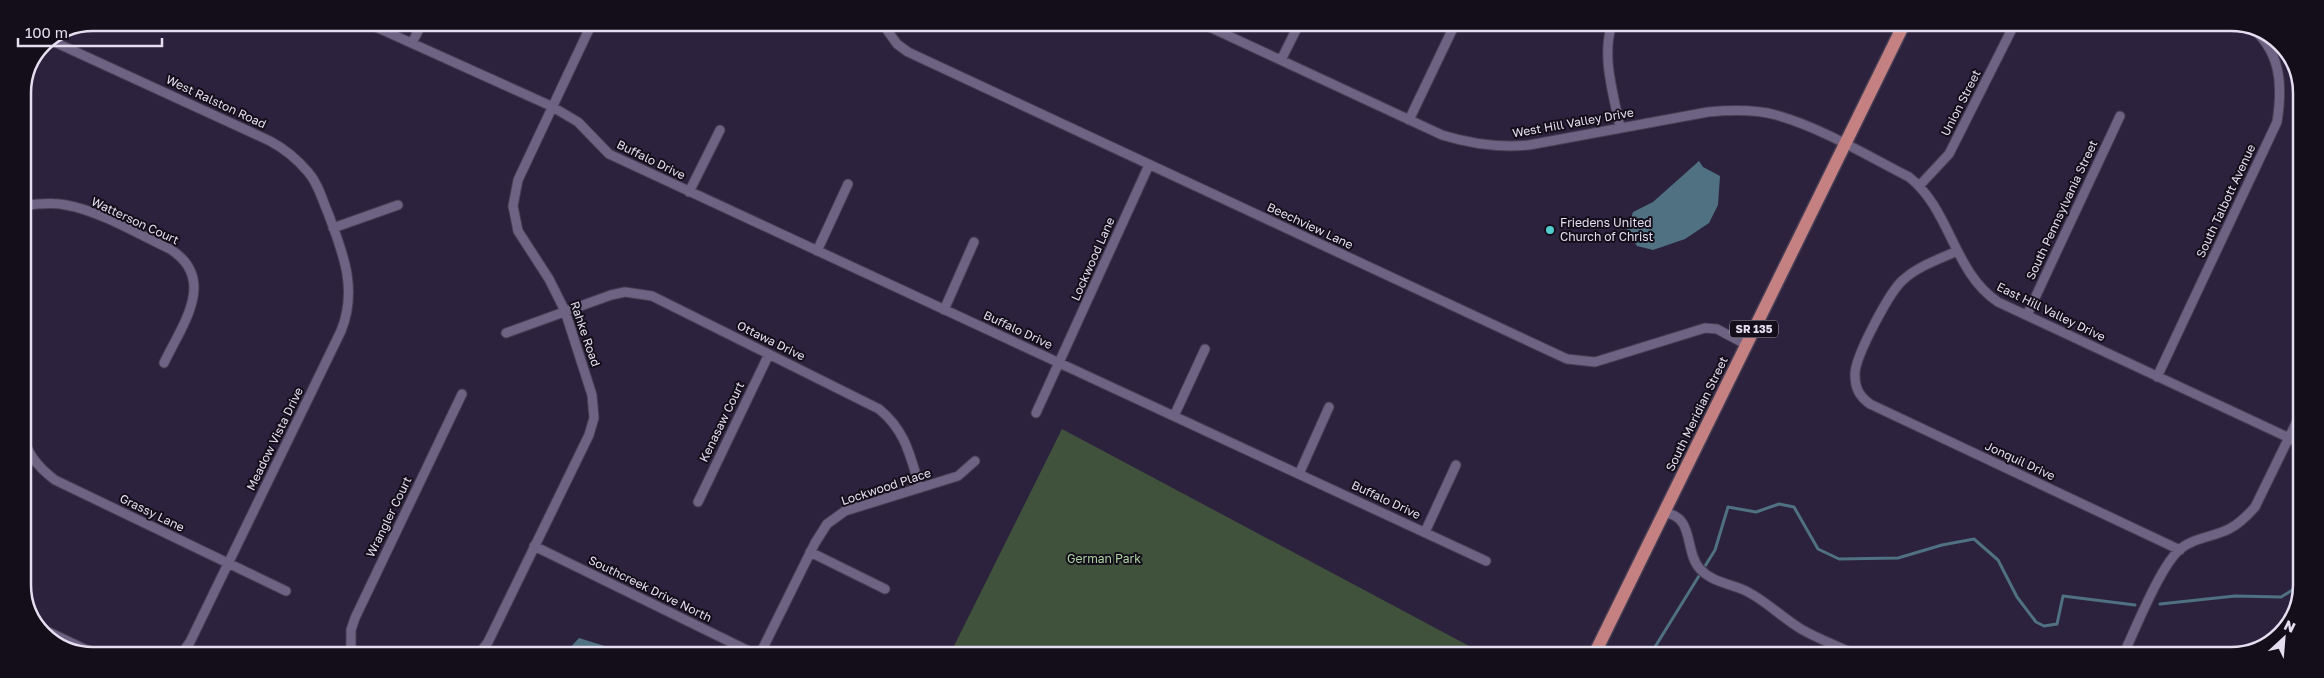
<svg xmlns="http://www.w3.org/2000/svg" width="2324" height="678" font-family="'Golos Text',sans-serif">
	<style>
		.green { fill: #41523c }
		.water { fill: #4f7181 }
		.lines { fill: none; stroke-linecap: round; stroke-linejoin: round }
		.stream { stroke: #4f7181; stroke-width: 3 }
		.street-casing { stroke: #473e54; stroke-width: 11 }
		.primary-casing { stroke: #473e54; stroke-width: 15 }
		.street { stroke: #6e6382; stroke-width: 9 }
		.primary { stroke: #c58181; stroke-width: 12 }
		.poi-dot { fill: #52cdcf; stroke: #130e1a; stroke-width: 2 }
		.labels { text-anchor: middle; stroke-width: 4; stroke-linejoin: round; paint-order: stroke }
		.shield { fill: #130e1a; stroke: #a5a0b0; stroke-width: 1 }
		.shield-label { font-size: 11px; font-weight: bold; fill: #e4def0 }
		.street-label { font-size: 12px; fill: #e4def0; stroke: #130e1a }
		.poi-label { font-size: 12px; fill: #e4def0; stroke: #130e1a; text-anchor: start }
		.park-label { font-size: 12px; fill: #aed2a2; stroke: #130e1a }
		.rim { fill: none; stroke: #e4def0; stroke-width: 2.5 }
	</style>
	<rect width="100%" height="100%" fill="#2c223d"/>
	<path class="green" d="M1062 429 1486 655 950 654Z"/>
	<path class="water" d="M1699 161 1703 167 1720 176 1718 205 1709 223 1685 239 1653 250 1637 246 1627 230 1633 212 1653 202Z
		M579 638 627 653 629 654H564Z"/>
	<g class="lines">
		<path class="stream" d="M2160 604 2235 596 2281 597 2299 586
			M1650 655 1715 550 1728 507 1756 512 1779 504 1794 507 1818 549 1839 559 1898 558 1942 545 1974 539 1998 560 2017 597 2036 622 2044 626 2057 624 2063 596 2135 605"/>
		<defs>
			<path id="street" d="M367 23 551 106 578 122 609 154 1486 561
				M882 23 897 44 908 52 1567 359 1595 362 1705 328 1717 329 1747 345
				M1203 24 1442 135C1471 144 1498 148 1529 145L1708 112C1730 110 1754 109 1776 115 1822 128 1866 155 1909 177 1951 210 1953 272 1998 302L2300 443
				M1612 24C1601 57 1614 95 1620 128
				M50 40 270 141C285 149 297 159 308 172 318 183 322 199 328 213 343 253 358 289 341 331L190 642 182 653
				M412 43 422 23
				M1281 60 1299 24
				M1409 120 1455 24
				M1920 185 1949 154 2014 25
				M689 192 720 130
				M23 206C36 204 52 202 66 205 100 211 138 234 170 249 218 279 182 325 164 363
				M333 228 398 205
				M817 251 848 184
				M1957 251C1940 259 1918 266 1903 280 1890 291 1854 358 1855 375 1855 388 1859 396 1870 404L2180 550
				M944 310 974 242
				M2027 315 2120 116
				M506 333 611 295 625 292 652 296 879 409C906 431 910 456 920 488
				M2157 377 2277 122C2283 84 2281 51 2249 25
				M1036 413 1149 165
				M1174 416 1205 349
				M23 434C26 454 39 468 55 480L286 591
				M1299 474 1329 407
				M698 502 769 354
				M1664 513C1695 515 1684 552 1700 569 1712 582 1728 583 1744 590 1764 599 1781 617 1801 629 1818 639 1838 646 1856 655
				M1425 532 1456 465
				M534 546 755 654
				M810 552 885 589
				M38 627 93 653
				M351 653V630L355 618 462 394
				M479 654 488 642 589 435 594 418 592 395 565 311 549 279 518 231 513 206 518 180 592 23
				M760 654 815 543 827 524 845 511 958 476 975 461
				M2123 655C2136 628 2159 569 2179 550 2192 538 2213 537 2229 529 2239 524 2247 516 2255 507L2300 415"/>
			<path id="primary" d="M1594 655 1904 24"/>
		</defs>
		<use href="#street" class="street-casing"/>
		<use href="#primary" class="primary-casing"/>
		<use href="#street" class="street"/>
		<use href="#primary" class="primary"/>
	</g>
	<circle class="poi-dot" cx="1550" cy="230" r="5"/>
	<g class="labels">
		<rect class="shield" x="1730" y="320.5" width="48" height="17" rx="4"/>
		<g class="shield-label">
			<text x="1754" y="333">SR 135</text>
		</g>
		<g class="street-label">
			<text transform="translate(216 102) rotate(25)" y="4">West Ralston Road</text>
			<text transform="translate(1961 103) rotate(-63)" y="4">Union Street</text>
			<text transform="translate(1573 123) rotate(-10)" y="4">West Hill Valley Drive</text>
			<text transform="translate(651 160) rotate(26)" y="4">Buffalo Drive</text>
			<text transform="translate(2226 201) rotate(-65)" y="4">South Talbott Avenue</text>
			<text transform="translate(2062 210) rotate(-65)" y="4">South Pennsylvania Street</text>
			<text transform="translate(135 221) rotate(25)" y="4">Watterson Court</text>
			<text transform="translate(1310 226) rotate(25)" y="4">Beechview Lane</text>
			<text transform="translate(1093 259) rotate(-66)" y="4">Lockwood Lane</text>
			<text transform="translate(2051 312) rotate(26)" y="4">East Hill Valley Drive</text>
			<text transform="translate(1018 330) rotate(25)" y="4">Buffalo Drive</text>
			<text transform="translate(585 334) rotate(71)" y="4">Rahke Road</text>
			<text transform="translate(771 341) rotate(26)" y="4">Ottawa Drive</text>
			<text transform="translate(1697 414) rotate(-64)" y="4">South Meridian Street</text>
			<text transform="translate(722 422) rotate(-64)" y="4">Kenasaw Court</text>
			<text transform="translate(275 439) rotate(-64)" y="4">Meadow Vista Drive</text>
			<text transform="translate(2020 461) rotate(25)" y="4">Jonquil Drive</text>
			<text transform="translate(886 487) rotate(-18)" y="4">Lockwood Place</text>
			<text transform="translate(1386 500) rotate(25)" y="4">Buffalo Drive</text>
			<text transform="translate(152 513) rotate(26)" y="4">Grassy Lane</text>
			<text transform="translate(389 517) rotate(-64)" y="4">Wrangler Court</text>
			<text transform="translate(650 589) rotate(26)" y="4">Southcreek Drive North</text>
		</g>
		<g class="poi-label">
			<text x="1560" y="227">Friedens United<tspan x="1560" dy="14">Church of Christ</tspan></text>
		</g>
		<g class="park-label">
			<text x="1104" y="563">German Park</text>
		</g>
	</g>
	<path d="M0 0H2324V678H0ZM93 31H2231A62 62 0 0 1 2293 93V585A62 62 0 0 1 2231 647H93A62 62 0 0 1 31 585V93A62 62 0 0 1 93 31Z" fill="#130e1a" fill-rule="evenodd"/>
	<path class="rim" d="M93 31H2231A62 62 0 0 1 2293 93V585A62 62 0 0 1 2231 647H93A62 62 0 0 1 31 585V93A62 62 0 0 1 93 31Z"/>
	<g transform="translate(2284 638) rotate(26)" stroke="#130e1a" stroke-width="4" paint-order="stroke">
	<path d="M0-4L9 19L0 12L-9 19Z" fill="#e4def0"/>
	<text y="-8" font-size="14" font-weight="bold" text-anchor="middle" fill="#e4def0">N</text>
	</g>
	<path d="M18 38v8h144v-8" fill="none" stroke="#e4def0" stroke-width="2.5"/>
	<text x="25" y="38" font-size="15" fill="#e4def0" stroke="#130e1a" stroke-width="4" paint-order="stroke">100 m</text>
</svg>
